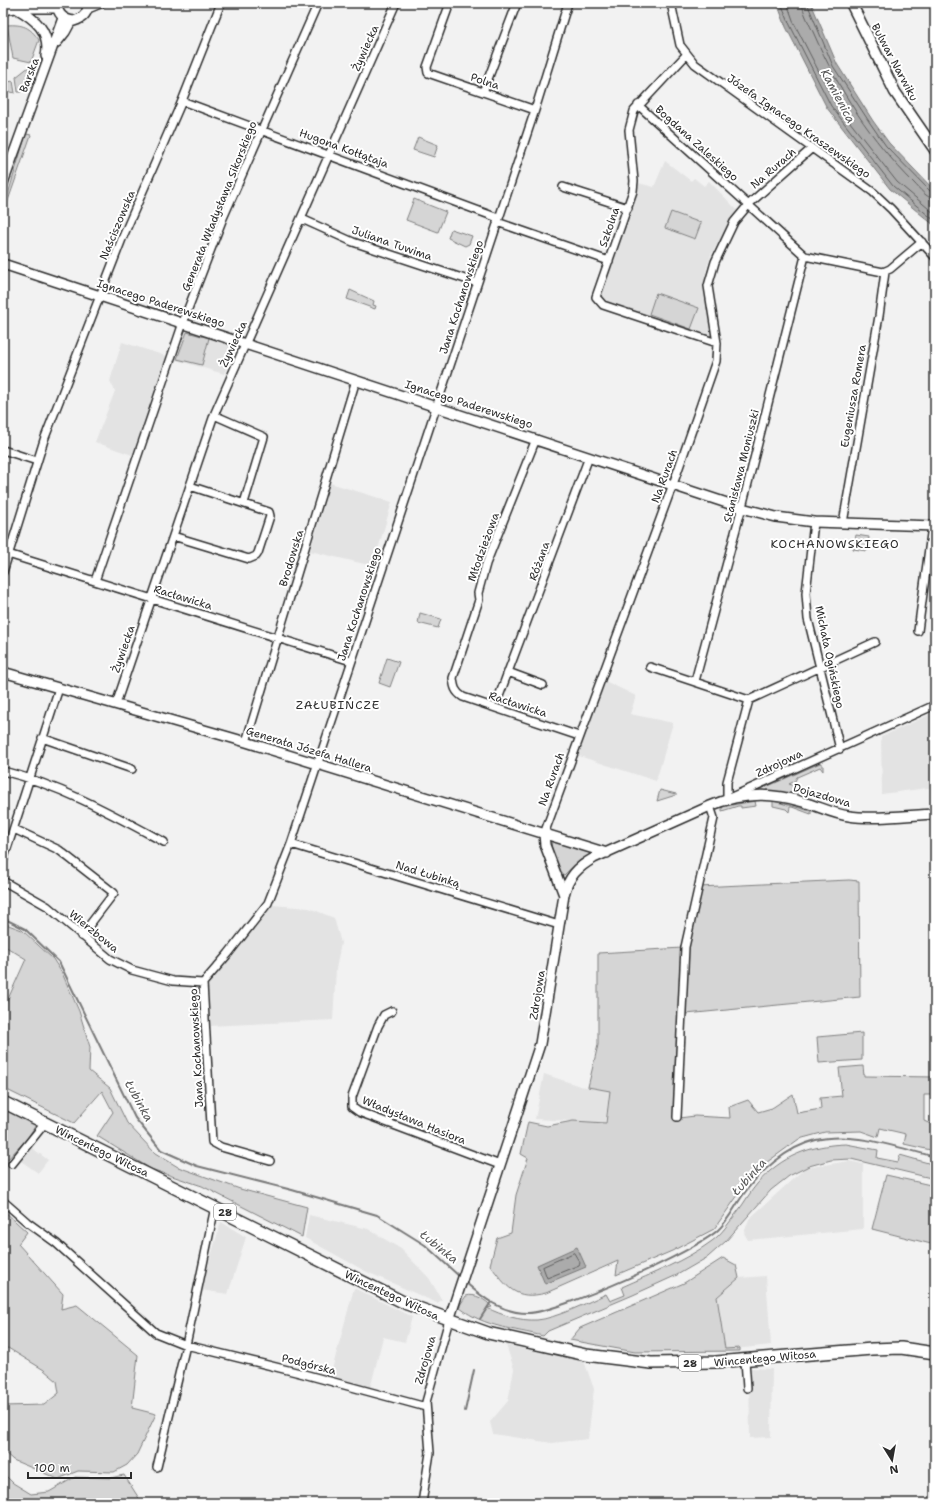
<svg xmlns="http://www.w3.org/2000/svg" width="938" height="1506" font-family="'Shantell Sans',sans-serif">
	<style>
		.built { fill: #e3e3e3 }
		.green { fill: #d5d5d5; stroke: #808080 }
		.water { fill: #ababab; stroke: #787878 }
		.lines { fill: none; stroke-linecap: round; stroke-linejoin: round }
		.shore { stroke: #5e5e5e; stroke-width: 1 }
		.stream { stroke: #787878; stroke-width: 2 }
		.minor-casing { stroke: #2b2b2b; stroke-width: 10 }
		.tertiary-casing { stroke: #2b2b2b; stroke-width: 12 }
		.secondary-casing { stroke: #2b2b2b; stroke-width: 13 }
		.primary-casing { stroke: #2b2b2b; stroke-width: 14 }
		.minor { stroke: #fff; stroke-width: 7 }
		.tertiary { stroke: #fff; stroke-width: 9 }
		.secondary { stroke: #fff; stroke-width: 10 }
		.primary { stroke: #fff; stroke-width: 11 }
		.labels { text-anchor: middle; stroke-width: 4; stroke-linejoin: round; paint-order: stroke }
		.shield { fill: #fff; stroke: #6b6b6b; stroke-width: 1 }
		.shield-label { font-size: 10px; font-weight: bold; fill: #2b2b2b }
		.street-label { font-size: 11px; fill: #2b2b2b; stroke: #fff }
		.water-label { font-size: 12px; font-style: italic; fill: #585858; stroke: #fff }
		.neighbourhood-label { font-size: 12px; letter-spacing: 1px; fill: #2b2b2b; stroke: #fff }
	</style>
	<rect width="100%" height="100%" fill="#f2f2f2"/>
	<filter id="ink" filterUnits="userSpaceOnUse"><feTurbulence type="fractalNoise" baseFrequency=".025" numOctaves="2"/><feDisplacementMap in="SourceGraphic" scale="8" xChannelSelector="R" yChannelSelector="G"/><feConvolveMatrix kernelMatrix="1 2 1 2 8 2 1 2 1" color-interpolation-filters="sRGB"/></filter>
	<g filter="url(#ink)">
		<path class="built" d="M665 161 691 181 694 178 704 186 709 181 737 210 711 255 706 271 705 293 712 338 606 303 600 297 638 183 654 187Z
			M187 330 236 348 224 374 176 360Z
			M122 342 169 357 132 455 95 442 115 391 110 381Z
			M330 483 392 502 373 566 310 551Z
			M605 681 636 696 630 714 673 723 656 781 576 755Z
			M935 712V787L882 794 881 737Z
			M272 905 309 908 334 918 341 943 336 969 333 1020 209 1026 208 983Z
			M544 1074 580 1086 610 1091 605 1123 535 1119Z
			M32 1148 48 1160 38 1173 21 1161Z
			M849 1161 863 1164V1229L748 1240 744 1233 749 1219 805 1168Z
			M309 1215 368 1229 401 1249 429 1278 442 1300 437 1303 365 1271 305 1238Z
			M221 1222 246 1237 228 1294 201 1290Z
			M766 1276 771 1345 725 1350 717 1297 739 1278Z
			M354 1288 412 1317 405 1342 383 1337 370 1389 330 1377Z
			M506 1345 584 1361 594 1389 588 1439 552 1443 493 1434 490 1422 508 1401 514 1369Z
			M749 1368 772 1369 771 1437 750 1438Z"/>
		<path class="green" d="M7 25C23 24 30 27 39 40L31 62 13 58Z
			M30 66 21 92H18L16 77Z
			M13 81 15 93 3 90V83Z
			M26 134 31 135 3 215V211Z
			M418 137 438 145 434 157 413 150Z
			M414 199 446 212 438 232 406 220Z
			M671 212 701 223 695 239 665 228Z
			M451 229 472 236 469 244 465 246 448 238Z
			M350 290 374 301 373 305 376 306 375 309 347 299Z
			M656 293 699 308 691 329 649 314Z
			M187 332 209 338 202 365 177 359Z
			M856 535 869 537 867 551 853 549Z
			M420 613 441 619 438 628 418 623Z
			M387 658 399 662 390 687 379 683Z
			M820 763 823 765V771L820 767 797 777 795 781 789 784 804 789 794 794 767 790 766 787Z
			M660 790 676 794V795L657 801Z
			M755 801 756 806 741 808V806H738L722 811V807L726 806Z
			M773 801 811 811V814L792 807H790L789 812 786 809 773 806Z
			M555 841 591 853V856L580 860 564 875 561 874 551 846 552 842Z
			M849 880 859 881 860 997 686 1014 688 946 699 887Z
			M3 923 22 930 53 959 62 973 79 1011 90 1047 89 1071 110 1088 127 1123 155 1153 178 1167 240 1189 307 1207 302 1237 202 1186 151 1169 97 1136 113 1112 102 1091 74 1123 3 1088V1010L26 959 3 945Z
			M682 948 679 1118 695 1116 730 1118 729 1107 748 1100 758 1112 772 1108 793 1094 797 1113 821 1109 820 1098 842 1096 839 1068 863 1066 864 1076 935 1077V1089L933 1090V1095H924V1121L935 1126V1151L904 1144 906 1134 880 1128 878 1137 861 1131 825 1132 799 1139 763 1165 743 1188 714 1229 672 1251 616 1275 618 1261 546 1293C515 1301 507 1287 490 1265L497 1238 511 1233 516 1195 528 1158 521 1154 528 1122 547 1126 573 1121 606 1123 610 1091 588 1087 598 1045V953Z
			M862 1033V1060L819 1063 817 1037Z
			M3 1107 36 1125 26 1140 3 1164Z
			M846 1144 878 1150 877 1158 898 1162 900 1155 935 1165V1179L851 1159 831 1160 809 1166 789 1176 771 1190 726 1241 708 1257 677 1275 633 1295 548 1331 543 1336C514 1329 485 1327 460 1308V1305L466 1296C475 1293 486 1300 492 1307L487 1308C502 1315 519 1321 537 1320 554 1319 589 1302 606 1294L610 1301 625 1295 622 1287C653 1273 685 1261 712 1241 722 1234 730 1221 738 1211 745 1202 750 1192 757 1184 781 1156 811 1145 846 1144Z
			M886 1175 935 1186V1245L872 1229Z
			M3 1210 27 1232 18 1244 63 1294 61 1309 77 1305 138 1355 132 1408 156 1414 137 1454 127 1465 114 1472 78 1471 58 1479 13 1460 3 1451V1406L44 1405 59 1393 57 1381 44 1370 8 1348 3 1349Z
			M723 1258 736 1265 739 1278 717 1297 725 1349 740 1348V1351L635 1352 570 1340 580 1328 684 1283Z
			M3 1473 13 1483 31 1494 49 1492 75 1477 110 1478 124 1475 142 1503H3Z"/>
		<path class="water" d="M777 3H811L837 64 873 121 889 143 935 191V226L890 189 827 108 786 27Z
			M577 1247 586 1267 545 1284 537 1265Z"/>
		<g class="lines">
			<path class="shore" d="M781 3 790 25 831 106 893 186 935 221
				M787 3 794 23 835 103 897 182 935 214
				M802 3C803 13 810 25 814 34 838 89 871 140 914 183 920 189 926 198 935 199
				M807 3 833 66 870 123 886 146 931 192 935 193
				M574 1253 580 1263 579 1265 547 1278 543 1267Z"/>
			<path class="stream" d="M3 918 25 929 59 962 135 1118 161 1150 197 1166 292 1190 377 1215 425 1245 460 1277
				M465 1282C483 1298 502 1313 528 1313 558 1313 696 1251 718 1230 728 1221 735 1206 743 1195 759 1172 787 1147 816 1140 851 1131 901 1148 935 1157
				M480 1319 491 1302
				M465 1411 474 1370"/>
			<defs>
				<path id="minor" d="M450 3 427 67 428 73 535 110
					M671 3 680 45 695 64 873 192 891 209 935 257
					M687 54 634 111 629 130 634 181 633 191 596 297 603 305 717 343
					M483 92 517 3
					M182 101 498 218
					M638 105 805 256 883 272 890 269 922 242
					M563 187 628 208
					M302 219 353 242 477 283
					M497 222 609 261
					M214 415 264 437 244 503
					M536 439 486 564 478 593 479 600 453 678C454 687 455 692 463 697L579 736
					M3 450 37 461
					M814 522 806 593 808 619 840 749
					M843 523 879 316 885 272
					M173 536 249 559 256 556 258 553 270 516 269 512 190 486
					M8 554 351 661
					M3 572 44 440 122 239 182 101 221 3
					M95 581 186 314 223 218 318 3
					M918 631 932 526
					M650 667 749 700
					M695 681 743 503 805 256
					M543 685 508 672 589 457
					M498 699 508 672
					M749 700 727 782V799L935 705
					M749 700 875 642
					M116 704 214 415 396 3
					M42 738 132 769
					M246 742 356 380
					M3 771C60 785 112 814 164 842
					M14 829 59 850 114 893 81 936
					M544 834 676 476 716 361 717 343 708 286 715 262 734 222 749 204 811 149
					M291 844 559 925
					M3 861 59 688
					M3 881 47 906 110 959 132 970 173 981 203 983
					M392 1011 384 1015 378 1026 352 1097V1107L359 1112 500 1165
					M677 1117 685 947 714 818 710 806
					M270 1161 221 1147 212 1142 203 983 228 954 268 903 291 844 535 110 568 3
					M12 1164 45 1123
					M3 1201 27 1222 56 1243 156 1333 186 1345 300 1373 426 1407
					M745 1360 747 1388
					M157 1467 186 1345 215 1207
					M422 1503 430 1453 426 1402 449 1320"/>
				<path id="tertiary" d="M57 3C57 14 64 20 74 21 84 18 88 13 88 3
					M16 8C35 19 51 31 46 56
					M17 8H57
					M88 8 100 3
					M3 10 21 7
					M57 42 65 32 71 21
					M3 183 63 18
					M3 264 742 508 776 517 814 522 935 526
					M3 672 246 742 607 853
					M544 834 545 845 564 895
					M449 1320 540 1044 564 895C568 877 578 867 594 858L710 806C740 793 771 792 803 802 818 806 833 814 849 816 874 820 909 815 935 814"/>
				<path id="secondary" d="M851 3 895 92 935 150"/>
				<path id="primary" d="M3 1102 407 1304 488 1333 586 1355 651 1363 716 1362 872 1349 901 1348 935 1353"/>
			</defs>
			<use href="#minor" class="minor-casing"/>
			<use href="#tertiary" class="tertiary-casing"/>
			<use href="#secondary" class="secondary-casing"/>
			<use href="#primary" class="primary-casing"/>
			<use href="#minor" class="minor"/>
			<use href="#tertiary" class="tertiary"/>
			<use href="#secondary" class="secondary"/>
			<use href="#primary" class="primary"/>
		</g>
	</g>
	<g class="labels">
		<g class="shield">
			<rect x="214" y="1204" width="22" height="16" rx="3"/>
			<rect x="679" y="1355" width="22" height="16" rx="3"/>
		</g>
		<g class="shield-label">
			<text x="225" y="1216">28</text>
			<text x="690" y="1367">28</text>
		</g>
		<g class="street-label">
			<text transform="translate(365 48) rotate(-66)" y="4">Żywiecka</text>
			<text transform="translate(895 62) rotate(62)" y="4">Bulwar Narwiku</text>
			<text transform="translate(29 75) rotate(-69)" y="4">Barska</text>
			<text transform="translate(485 81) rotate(19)" y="4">Polna</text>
			<text transform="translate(799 126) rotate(35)" y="4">Józefa Ignacego Kraszewskiego</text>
			<text transform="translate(697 143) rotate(42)" y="4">Bogdana Zaleskiego</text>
			<text transform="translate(344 148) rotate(20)" y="4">Hugona Kołłątaja</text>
			<text transform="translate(773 168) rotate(-41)" y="4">Na Rurach</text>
			<text transform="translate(219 206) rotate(-68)" y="4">Generała Władysława Sikorskiego</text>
			<text transform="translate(117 225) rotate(-67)" y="4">Naściszowska</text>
			<text transform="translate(609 227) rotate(-71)" y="4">Szkolna</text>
			<text transform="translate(392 243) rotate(19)" y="4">Juliana Tuwima</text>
			<text transform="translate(461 297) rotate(-72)" y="4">Jana Kochanowskiego</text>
			<text transform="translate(161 303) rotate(18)" y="4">Ignacego Paderewskiego</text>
			<text transform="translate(233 344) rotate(-65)" y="4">Żywiecka</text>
			<text transform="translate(853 396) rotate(-80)" y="4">Eugeniusza Romera</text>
			<text transform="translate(469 404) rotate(18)" y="4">Ignacego Paderewskiego</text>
			<text transform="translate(741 466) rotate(-76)" y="4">Stanisława Moniuszki</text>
			<text transform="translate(664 476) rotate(-70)" y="4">Na Rurach</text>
			<text transform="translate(483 547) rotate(-70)" y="4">Młodzieżowa</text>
			<text transform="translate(291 558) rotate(-73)" y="4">Brodowska</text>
			<text transform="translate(539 561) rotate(-70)" y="4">Różana</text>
			<text transform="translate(183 597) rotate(17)" y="4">Racławicka</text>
			<text transform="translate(359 604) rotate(-72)" y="4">Jana Kochanowskiego</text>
			<text transform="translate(123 649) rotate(-71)" y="4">Żywiecka</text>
			<text transform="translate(830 657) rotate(78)" y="4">Michała Ogińskiego</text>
			<text transform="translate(518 704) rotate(18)" y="4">Racławicka</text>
			<text transform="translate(309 749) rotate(17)" y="4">Generała Józefa Hallera</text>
			<text transform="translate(779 763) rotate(-25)" y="4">Zdrojowa</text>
			<text transform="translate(551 779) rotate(-70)" y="4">Na Rurach</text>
			<text transform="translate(822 795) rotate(16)" y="4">Dojazdowa</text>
			<text transform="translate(428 874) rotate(17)" y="4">Nad Łubinką</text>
			<text transform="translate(94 931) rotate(39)" y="4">Wierzbowa</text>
			<text transform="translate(537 995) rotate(-81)" y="4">Zdrojowa</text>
			<text transform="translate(196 1048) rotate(-93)" y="4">Jana Kochanowskiego</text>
			<text transform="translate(414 1120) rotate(22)" y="4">Władysława Hasiora</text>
			<text transform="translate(102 1151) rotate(26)" y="4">Wincentego Witosa</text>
			<text transform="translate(392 1295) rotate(25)" y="4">Wincentego Witosa</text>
			<text transform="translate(765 1358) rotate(-5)" y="4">Wincentego Witosa</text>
			<text transform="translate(425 1360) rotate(-74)" y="4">Zdrojowa</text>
			<text transform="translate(309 1364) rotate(14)" y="4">Podgórska</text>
		</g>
		<g class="water-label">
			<text transform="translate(838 96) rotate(62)" y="4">Kamienica</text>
			<text transform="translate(139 1101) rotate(61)" y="4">Łubinka</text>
			<text transform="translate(749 1177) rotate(-48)" y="4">Łubinka</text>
			<text transform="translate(439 1247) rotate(39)" y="4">Łubinka</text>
		</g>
		<g class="neighbourhood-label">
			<text x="835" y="548">KOCHANOWSKIEGO</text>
			<text x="338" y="709">ZAŁUBIŃCZE</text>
		</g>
	</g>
	<rect width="938" height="1506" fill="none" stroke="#fff" stroke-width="16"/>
	<rect x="8" y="8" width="922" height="1490" fill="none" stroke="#2b2b2b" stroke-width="1.5" filter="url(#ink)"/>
	<g transform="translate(892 1460) rotate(169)" stroke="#ffffff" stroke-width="3" paint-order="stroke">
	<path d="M0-3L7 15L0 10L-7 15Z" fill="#2b2b2b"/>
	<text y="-6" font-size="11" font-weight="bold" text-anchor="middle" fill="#2b2b2b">N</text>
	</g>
	<path d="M28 1472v6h103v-6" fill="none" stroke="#2b2b2b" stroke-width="2"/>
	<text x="34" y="1472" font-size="12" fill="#2b2b2b" stroke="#ffffff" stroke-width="3" paint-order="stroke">100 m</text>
</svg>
